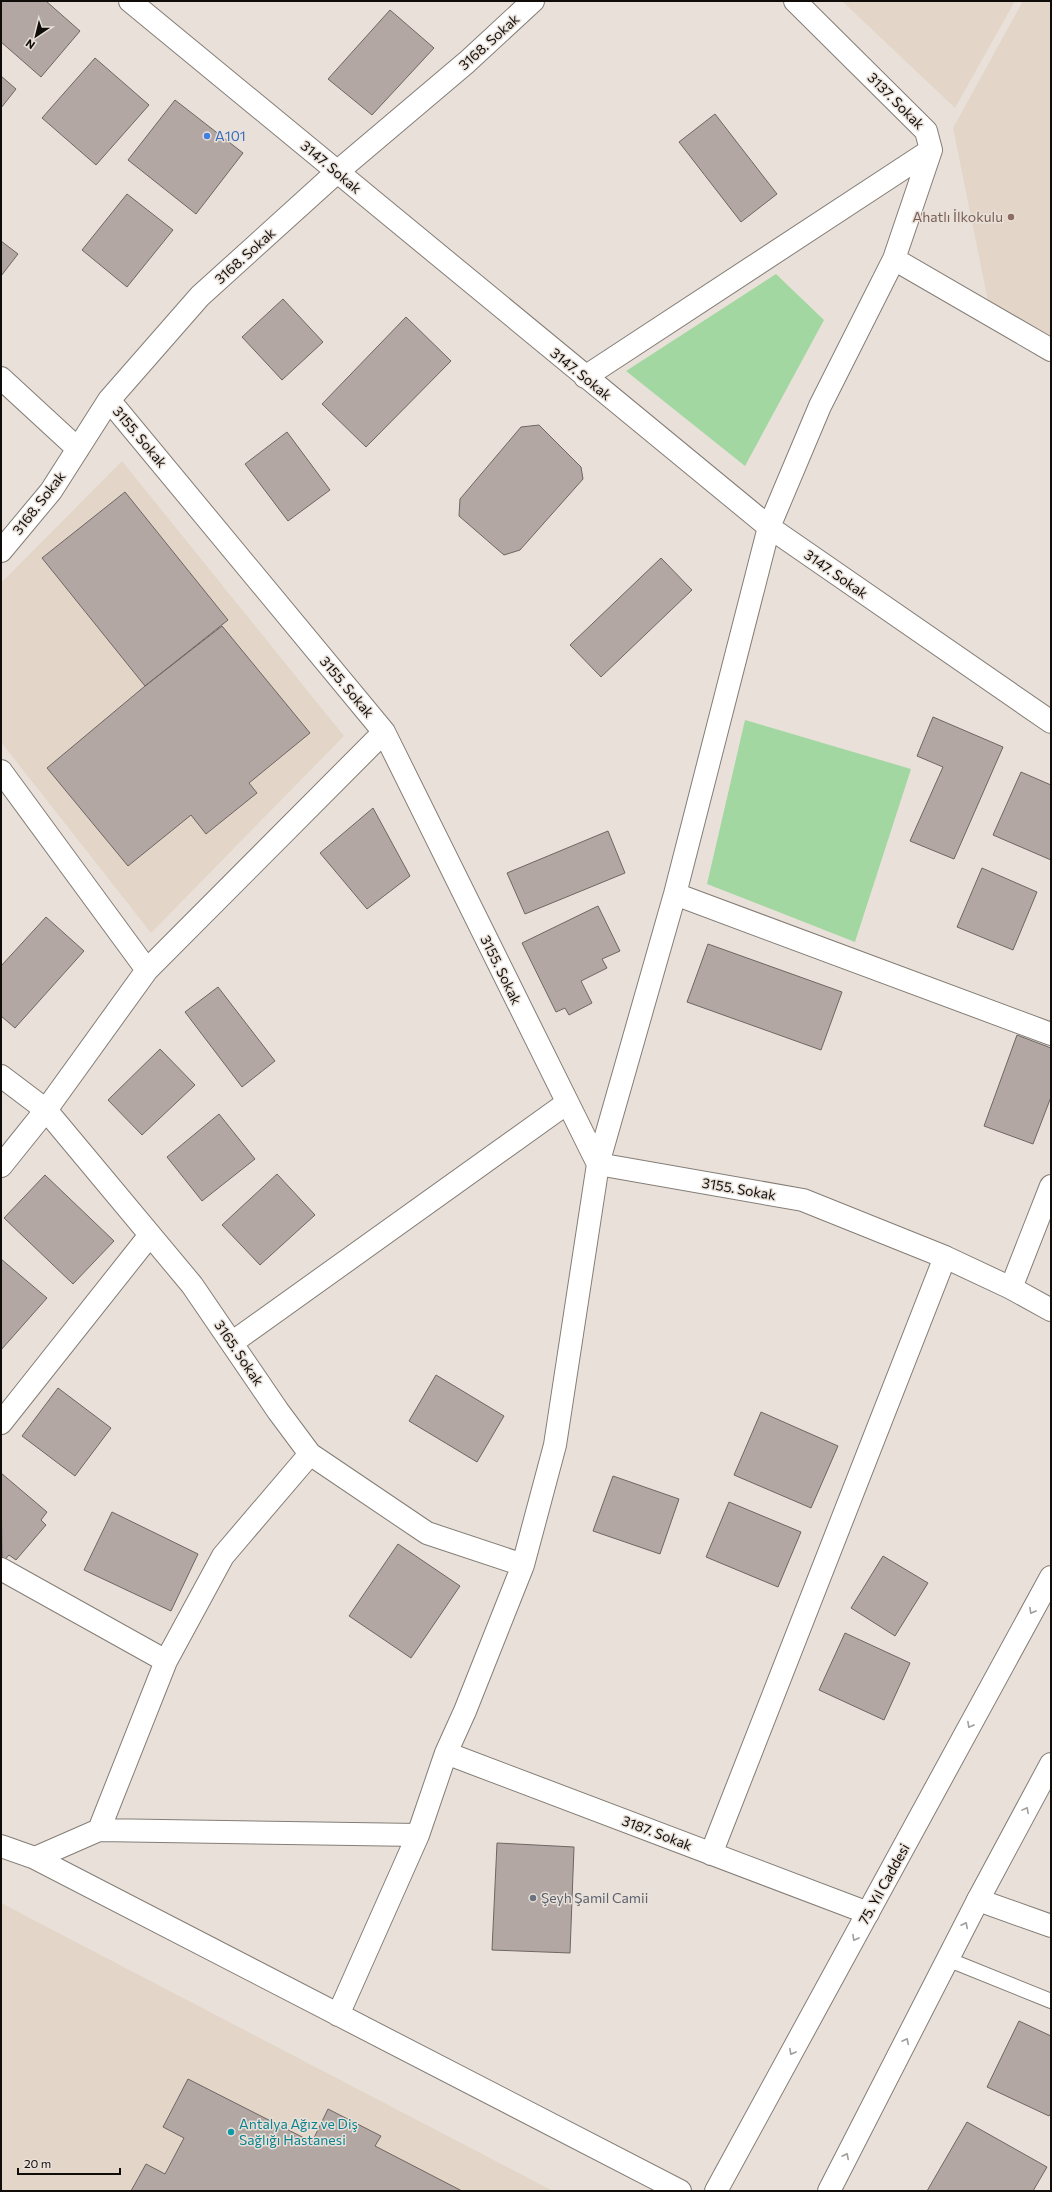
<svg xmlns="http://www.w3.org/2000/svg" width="1052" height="2192" font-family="Commissioner,sans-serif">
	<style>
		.built { fill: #e3d5c7 }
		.green { fill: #a3d7a2 }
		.building { fill: #b2a7a3; stroke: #6f6662 }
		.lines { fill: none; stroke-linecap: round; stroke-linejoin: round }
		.lane-casing { stroke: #847d76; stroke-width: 16 }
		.street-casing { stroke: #847d76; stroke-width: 24 }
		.primary-casing { stroke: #847d76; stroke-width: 24 }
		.lane { stroke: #fff; stroke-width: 14 }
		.street { stroke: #fff; stroke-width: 22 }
		.primary { stroke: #fff; stroke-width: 22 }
		.oneway { stroke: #9f9e9d }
		.shop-dot { fill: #3f7fe0; stroke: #e9e1d9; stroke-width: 1.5 }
		.education-dot { fill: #8d6e63; stroke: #e9e1d9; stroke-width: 1.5 }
		.worship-dot { fill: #6b7280; stroke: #e9e1d9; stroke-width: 1.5 }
		.culture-dot { fill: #0f9aa8; stroke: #e9e1d9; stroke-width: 1.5 }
		.labels { text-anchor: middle; stroke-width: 3; stroke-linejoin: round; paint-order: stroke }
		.street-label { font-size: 14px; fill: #0f0c0a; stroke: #e9e1d9 }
		.shop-label { font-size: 14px; fill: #366cbe; stroke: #e9e1d9; text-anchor: start }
		.education-label { font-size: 14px; fill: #785e54; stroke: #e9e1d9; text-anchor: end }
		.worship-label { font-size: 14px; fill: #5b616d; stroke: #e9e1d9; text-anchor: start }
		.culture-label { font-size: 14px; fill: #0d838f; stroke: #e9e1d9; text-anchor: start }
	</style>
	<rect width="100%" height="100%" fill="#e9e1d9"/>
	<path class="built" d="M842 1H1015L955 108Z
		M1023 1H1051V340L989 306 953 128Z
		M122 461 344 736 151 933 1 742V583Z
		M1 1903 553 2191H1Z"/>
	<path class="green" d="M776 274 824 320 745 466 626 371Z
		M745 720 911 769 855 942 707 884Z"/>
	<path class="building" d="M1 1H46L80 31 41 77 1 42Z
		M390 10 434 48 372 115 328 79Z
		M95 58 149 105 96 165 42 118Z
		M1 76 16 89 1 108Z
		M175 100 243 153 196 214 128 160Z
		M715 114 777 194 741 222 679 142Z
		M127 194 173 230 127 287 82 250Z
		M1 241 18 254 1 276Z
		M283 299 323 342 282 380 242 337Z
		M406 317 451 361 366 447 322 404Z
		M539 425 581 467 583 479 520 550 504 555 459 516 460 499 521 427Z
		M287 432 330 490 288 521 245 464Z
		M125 492 228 620 145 686 42 558Z
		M661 558 692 590 601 677 570 645Z
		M222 626 310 733 249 783 257 793 206 834 191 815 128 866 47 768 145 686Z
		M933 717 1003 747 954 859 910 841 943 767 917 756Z
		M1021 772 1051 785V860L993 835Z
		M373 808 410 876 367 909 320 853Z
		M608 831 625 873 525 914 507 873Z
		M982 868 1037 892 1013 950 957 927Z
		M598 906 620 951 602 959 607 968 581 981 592 1003 569 1015 565 1008 556 1012 522 943Z
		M46 917 84 951 15 1028 1 1016V966Z
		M708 944 842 992 821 1050 687 1002Z
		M218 987 275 1061 242 1087 185 1012Z
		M1017 1035 1051 1048V1097L1033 1144 984 1126Z
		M160 1049 195 1085 142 1135 108 1100Z
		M219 1114 255 1159 202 1201 167 1157Z
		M277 1174 315 1215 260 1265 222 1225Z
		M45 1175 114 1241 73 1284 4 1218Z
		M1 1259 47 1298 1 1350Z
		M436 1375 504 1416 477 1462 409 1421Z
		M58 1388 111 1428 75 1476 22 1436Z
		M761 1412 838 1446 811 1508 734 1475Z
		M1 1473 47 1512 41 1520 46 1525 16 1560 9 1555 2 1563Z
		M613 1476 679 1499 660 1554 593 1531Z
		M729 1502 801 1532 778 1587 706 1557Z
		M112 1512 198 1554 171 1611 84 1570Z
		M398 1544 460 1586 411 1658 349 1616Z
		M883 1556 928 1583 895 1636 851 1608Z
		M845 1633 910 1663 884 1720 819 1690Z
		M497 1843 574 1847 570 1953 492 1950Z
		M1019 2021 1051 2036V2113L1049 2116 987 2087Z
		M188 2079 312 2142 328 2109 381 2136 375 2146 462 2191H131L146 2164 165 2174 184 2138 163 2127Z
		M967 2122 1047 2167 1033 2191H927Z"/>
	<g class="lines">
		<defs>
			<path id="lane" d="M947 1959 1051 2001"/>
			<path id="street" d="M130 1 769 527 1051 722
				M795 1 926 131 931 150 894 259 1051 350
				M585 377 931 150
				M1 378 78 449
				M109 400 384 732 598 1164 803 1200 945 1257 1011 1288 1051 1310
				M1 551 51 491 109 400 200 296 337 172 467 62 533 1
				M1 771 147 970
				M675 894 1051 1034
				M1 1076 46 1110 192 1285 278 1411 310 1454 427 1533 523 1565
				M1 1166 46 1110 147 970 384 732
				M1011 1288 1051 1186
				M233 1342 567 1103
				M1 1423 150 1235
				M1 1569 166 1661
				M446 1753 868 1913
				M99 1830 166 1661 223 1556 310 1454
				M1 1846 35 1858 99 1830 418 1835
				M711 1854 945 1257
				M35 1858 680 2191
				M978 1900 1051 1926
				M338 2015 418 1835 446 1753 465 1711 523 1565 555 1445 598 1164 675 894 769 527 820 406 894 259"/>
			<path id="primary" d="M716 2191 1051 1577
				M829 2191 978 1900 1051 1764"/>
		</defs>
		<use href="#lane" class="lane-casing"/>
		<use href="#street" class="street-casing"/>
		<use href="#primary" class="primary-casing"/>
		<use href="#lane" class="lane"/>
		<use href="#street" class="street"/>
		<use href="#primary" class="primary"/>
	</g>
	<defs><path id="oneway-chevron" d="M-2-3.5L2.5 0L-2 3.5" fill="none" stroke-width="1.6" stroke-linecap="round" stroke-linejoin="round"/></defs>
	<g class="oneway">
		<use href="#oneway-chevron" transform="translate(1032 1611) rotate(119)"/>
		<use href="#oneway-chevron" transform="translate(970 1725) rotate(119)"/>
		<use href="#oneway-chevron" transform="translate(1026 1810) rotate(-62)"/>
		<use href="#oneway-chevron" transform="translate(965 1925) rotate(-63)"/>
		<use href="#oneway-chevron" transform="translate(855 1938) rotate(119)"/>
		<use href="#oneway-chevron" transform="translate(906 2041) rotate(-63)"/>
		<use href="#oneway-chevron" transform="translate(792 2052) rotate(119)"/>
		<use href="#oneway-chevron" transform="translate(846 2156) rotate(-63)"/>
	</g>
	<circle class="shop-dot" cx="207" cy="136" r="4"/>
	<circle class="education-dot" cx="1011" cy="217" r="4"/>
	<circle class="worship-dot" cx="533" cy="1898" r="4"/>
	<circle class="culture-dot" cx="231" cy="2132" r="4"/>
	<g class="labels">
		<g class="street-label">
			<text transform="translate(489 42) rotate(-42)" y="5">3168. Sokak</text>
			<text transform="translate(896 101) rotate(45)" y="5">3137. Sokak</text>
			<text transform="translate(331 167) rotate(40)" y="5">3147. Sokak</text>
			<text transform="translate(245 256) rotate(-42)" y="5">3168. Sokak</text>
			<text transform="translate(581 374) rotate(39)" y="5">3147. Sokak</text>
			<text transform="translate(140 437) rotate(50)" y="5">3155. Sokak</text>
			<text transform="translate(39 503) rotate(-52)" y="5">3168. Sokak</text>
			<text transform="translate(836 574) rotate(35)" y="5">3147. Sokak</text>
			<text transform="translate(347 687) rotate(50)" y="5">3155. Sokak</text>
			<text transform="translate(501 970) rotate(64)" y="5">3155. Sokak</text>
			<text transform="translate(739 1189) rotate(10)" y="5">3155. Sokak</text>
			<text transform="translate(239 1353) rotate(56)" y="5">3165. Sokak</text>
			<text transform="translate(657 1833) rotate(21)" y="5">3187. Sokak</text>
			<text transform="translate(884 1884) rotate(-61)" y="5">75. Yıl Caddesi</text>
		</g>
		<g class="shop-label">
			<text x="215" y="141">A101</text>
		</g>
		<g class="education-label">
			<text x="1003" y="222">Ahatlı İlkokulu</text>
		</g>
		<g class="worship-label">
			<text x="541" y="1903">Şeyh Şamil Camii</text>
		</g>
		<g class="culture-label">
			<text x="239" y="2129">Antalya Ağız ve Diş<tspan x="239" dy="16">Sağlığı Hastanesi</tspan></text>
		</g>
	</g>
	<rect width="1052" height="2192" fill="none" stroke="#0f0c0a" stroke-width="4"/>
	<g transform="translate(36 36) rotate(215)" stroke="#e9e1d9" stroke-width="3" paint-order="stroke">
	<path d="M0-3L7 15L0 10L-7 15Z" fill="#0f0c0a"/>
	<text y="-6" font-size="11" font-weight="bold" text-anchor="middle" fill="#0f0c0a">N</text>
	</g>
	<path d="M18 2168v6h102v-6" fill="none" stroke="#0f0c0a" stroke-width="2"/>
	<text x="24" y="2168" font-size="12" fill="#0f0c0a" stroke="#e9e1d9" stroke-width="3" paint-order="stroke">20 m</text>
</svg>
